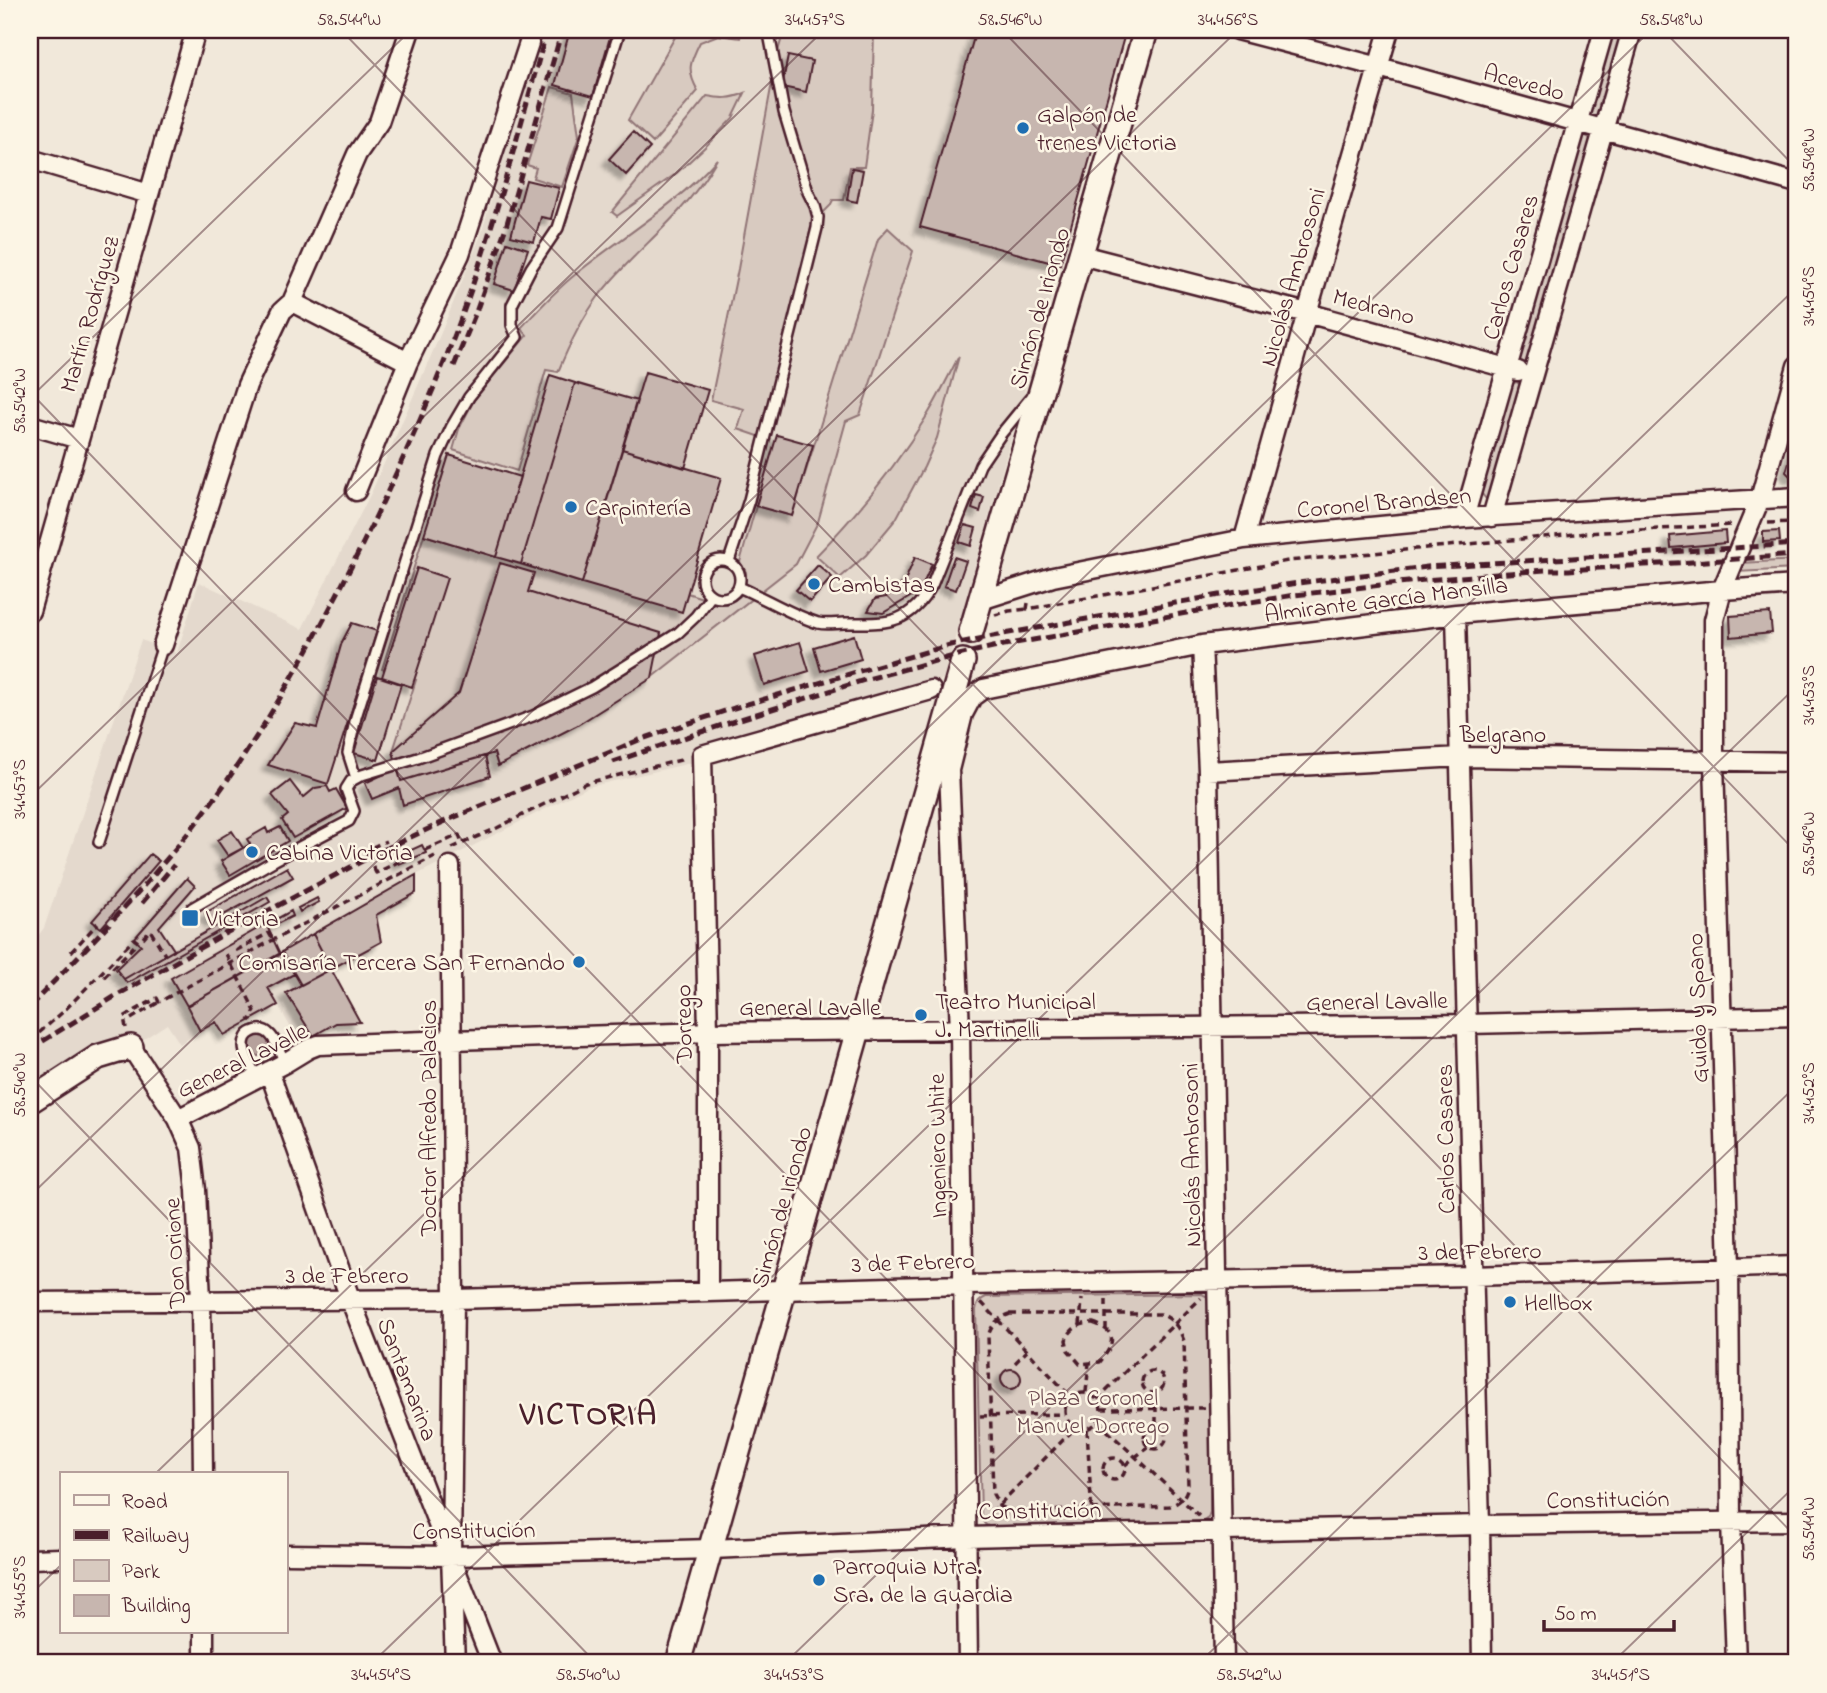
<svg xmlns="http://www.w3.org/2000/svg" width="1827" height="1693" font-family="'Indie Flower',sans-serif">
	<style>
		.built { fill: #e4d9cd }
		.green { fill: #d8cac0; stroke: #917476; stroke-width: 2 }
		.water { fill: #b6a19c; stroke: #8b6d6f; stroke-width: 2 }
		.building { fill: #c7b6af; stroke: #4a1f2b; stroke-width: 2; filter: url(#shadow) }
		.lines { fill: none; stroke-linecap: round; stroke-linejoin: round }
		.service-casing { stroke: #4a1f2b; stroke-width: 14 }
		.minor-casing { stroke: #4a1f2b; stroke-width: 23 }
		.tertiary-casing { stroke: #4a1f2b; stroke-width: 28 }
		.path { stroke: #4a1f2b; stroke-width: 3.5; stroke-dasharray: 7 5; stroke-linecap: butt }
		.service { stroke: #fcf5e5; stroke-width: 9 }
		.minor { stroke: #fcf5e5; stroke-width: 18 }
		.tertiary { stroke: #fcf5e5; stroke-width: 23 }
		.rail { stroke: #4a1f2b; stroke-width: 5; stroke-dasharray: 10 5; stroke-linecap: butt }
		.path-bridge { stroke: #4a1f2b; stroke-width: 3.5; stroke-dasharray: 7 5; stroke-linecap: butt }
		.ticks { fill: none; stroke: #4a1f2b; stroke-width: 2; stroke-opacity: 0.45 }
		.poi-dot { fill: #1f6fb2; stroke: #fcf5e5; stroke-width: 2.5 }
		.labels { text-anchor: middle; stroke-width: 5; stroke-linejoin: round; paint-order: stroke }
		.street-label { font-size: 24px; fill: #4a1f2b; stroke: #fcf5e5 }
		.poi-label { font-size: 24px; fill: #4a1f2b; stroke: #fcf5e5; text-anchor: start }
		.park-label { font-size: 24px; fill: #6e4a50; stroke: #fcf5e5 }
		.district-label { font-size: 32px; font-weight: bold; letter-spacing: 2px; fill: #4a1f2b; stroke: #fcf5e5 }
		.neatline { fill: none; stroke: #4a1f2b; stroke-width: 2.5 }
		.ticks-label { font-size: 18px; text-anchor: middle; fill: #4a1f2b }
	</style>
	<defs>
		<filter id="shadow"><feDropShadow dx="-6" dy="6" stdDeviation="2" flood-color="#0004"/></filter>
	</defs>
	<rect width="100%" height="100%" fill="#f1e8da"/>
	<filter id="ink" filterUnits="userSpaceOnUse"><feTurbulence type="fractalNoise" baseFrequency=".0143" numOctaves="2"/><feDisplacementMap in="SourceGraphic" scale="14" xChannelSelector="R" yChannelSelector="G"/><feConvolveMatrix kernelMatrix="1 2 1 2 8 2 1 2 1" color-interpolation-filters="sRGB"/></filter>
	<g filter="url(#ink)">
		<path class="built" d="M541 30H1126L944 677 931 690 716 757 588 787 416 875 313 933 360 1022 336 1023 300 1044 278 1005 224 1035 216 1022 180 1044 167 1024 133 1046 30 1094V946L44 928 141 640 177 653 199 582 302 629 372 491 440 335 481 235Z"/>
		<path class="green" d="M679 30H742L740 38 718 35 700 42C690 62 686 70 698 91L653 143 628 120Z
			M784 30H874L872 110 864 167H850L844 200H833L830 206 823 213 817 229 764 438 738 429 744 409 711 400 738 269 777 55Z
			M1609 30H1626L1599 117 1596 118 1587 115Z
			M552 87 573 93 579 136 562 187 533 178 536 168 527 165Z
			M745 93 733 118 707 145 677 173 617 216 612 212 707 96C722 99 731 99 745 93Z
			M1584 135 1592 139 1593 144 1529 364 1523 365 1517 362 1580 137Z
			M717 159C706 178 694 195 679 211 653 240 622 265 598 297 581 320 569 345 558 372L546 370 517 471 453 450 459 429 474 400 527 335 521 328C537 311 553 293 571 278 619 238 675 207 717 159Z
			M888 228 913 251 860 415 846 421 818 522 796 564 651 678 576 726 498 766 494 753 401 781 393 751 416 680 382 669 424 535 582 583 687 593 718 603 729 602 740 596 746 585V572L740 562 756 506 792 516 878 239Z
			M959 356 937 438 924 467 896 519 866 555 840 578 816 556C858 513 897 465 928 414 939 396 949 375 959 356Z
			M1517 382 1521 386 1490 498 1486 499 1480 492 1510 384Z
			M1797 560V569L1736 572 1740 563Z
			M1202 1294 1210 1298 1211 1302 1210 1512 1208 1518 1200 1523 991 1527C985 1525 983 1523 981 1517L976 1310C977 1303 979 1300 986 1297Z"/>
		<path class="water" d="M248 1045a11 11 0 1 1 22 0a11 11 0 1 1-22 0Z"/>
		<path class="building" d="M570 30H612L593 96 555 85Z
			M976 30H1126L1060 265 920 227Z
			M788 56 812 61 806 92 782 87Z
			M633 132 650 148 626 175 609 159Z
			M852 168 863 170 857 202 847 200Z
			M526 180 559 188 551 219 541 217 534 242 511 236Z
			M507 242 528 249 514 290 494 284Z
			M645 372 708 390 685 468 622 449Z
			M550 375 575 383 521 564 496 557Z
			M575 383 637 401 582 583 521 564Z
			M777 435 813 445 792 516 756 506Z
			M1797 435V477H1791L1786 472Z
			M622 449 721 478 682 612 582 583Z
			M449 455 520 477 496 557 424 535Z
			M976 495 984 497 980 512 972 509Z
			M965 525 976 528 971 546 959 542Z
			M1725 531 1726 543 1671 548 1670 536Z
			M1779 531 1780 541 1763 542V532Z
			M915 557 932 564 920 591 883 613 868 611 875 599 886 597 905 581Z
			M954 557 966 561 956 590 944 586Z
			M500 563 534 573 528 592 661 633 652 678 576 726 498 766 494 753 401 781 393 751 459 693Z
			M818 565 832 577 810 602 796 590Z
			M417 568 447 578 412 687 382 677Z
			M1770 613 1772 633 1731 637 1730 616Z
			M352 623 377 631 328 784 268 765 295 723 317 728 342 642Z
			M854 635 861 659 821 671 814 647Z
			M800 642 809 671 764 685 755 656Z
			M377 676 401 684 378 760 354 753Z
			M485 756 490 776 403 805 399 788 372 799 365 783 397 768 401 781Z
			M290 781 303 798 315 788 327 786 330 792 336 789 347 808 293 838 282 820 288 815 272 795Z
			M280 827 288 841 230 875 221 861 250 844 247 839 266 828 268 833Z
			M232 831 243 848 228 856 217 840Z
			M422 845 426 853 399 864 396 857Z
			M150 854 159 861 101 928 92 921Z
			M287 867 293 877 211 922 205 913Z
			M416 875V893L376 915 381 942 331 969 313 934Z
			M187 878 195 886 159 927 174 950 124 979 116 969 141 945 134 939Z
			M267 897 270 902 127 983 124 979Z
			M317 898 319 902 300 912 298 908Z
			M291 911 293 916 273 926 271 922Z
			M266 924 280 954 187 1006 171 978Z
			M313 934 331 969 301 985 282 952Z
			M282 952 294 974 268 988 278 1005 224 1035 216 1022 200 1031 187 1006Z
			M331 969 360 1022 336 1023 313 1036 286 993Z
			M1001 1379a10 10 0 1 1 20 0a10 10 0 1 1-20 0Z"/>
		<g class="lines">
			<defs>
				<path id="service" d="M702 579a19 19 0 1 1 38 0a19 19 0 1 1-38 0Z
					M729 561 749 500 817 228 818 217 815 206 808 192 784 112 770 39 771 30
					M739 587C765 598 791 615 818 623 827 625 836 623 845 623 886 623 909 626 932 585L980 465 1001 434 1032 396
					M356 778 348 753 356 717 438 456 452 426 469 397 517 337 512 325V305L531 268 558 228 620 30
					M99 842 163 645
					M192 908 275 860 349 821 354 811 346 789 351 781 362 775 418 758 533 716 592 687 678 633 696 616 711 596
					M257 1077C252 1068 244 1056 244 1046 244 1040 247 1034 252 1032 272 1022 279 1051 285 1063"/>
				<path id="minor" d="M1237 30 1379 67 1797 183
					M30 159 149 194
					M1081 255 1307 313 1518 371
					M292 302 408 362
					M30 425 79 439
					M356 491 408 362 460 254 529 43
					M1492 517 1632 30
					M1464 518 1604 30
					M1244 539 1307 313 1389 30
					M981 600 1053 577 1244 539 1464 518 1797 497
					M30 611 196 30
					M1456 614 1480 1525 1482 1663
					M163 645 247 385 282 311 292 302 357 154 379 122 410 30
					M1202 645 1208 771 1224 1663
					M1208 771 1460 757 1797 762
					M450 866 454 1299 451 1556 455 1663
					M122 1053 131 1047 178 1119 191 1148 196 1190 201 1300 203 1474
					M269 1071 351 1301 492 1663
					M178 1119 285 1063 308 1049 318 1045 452 1040 708 1032 1467 1024 1797 1016
					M708 1292V1032L702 755 931 690
					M30 1302 454 1299 964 1285 1473 1276 1797 1266
					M285 1554 451 1556 712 1549 967 1537 1480 1525 1797 1521
					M30 1559 61 1558
					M204 1632V1663
					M968 1663 960 1030 949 770 963 714 972 697 983 689 1202 645 1456 614 1722 590 1797 585
					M1736 1663 1731 1522 1729 1268 1714 762V620L1722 590 1760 499 1797 366"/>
				<path id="tertiary" d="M971 632 1146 30
					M30 1101 98 1057 131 1047
					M678 1663 963 661"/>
			</defs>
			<use href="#service" class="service-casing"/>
			<use href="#minor" class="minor-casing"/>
			<use href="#tertiary" class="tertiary-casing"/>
			<path class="path" d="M1768 523 1797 522
				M1028 603 1027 609 1288 561 1586 533 1732 525
				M995 615 1009 611 1027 609
				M452 848 497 828 586 783 685 759
				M425 850 459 835 462 844
				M368 855 366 850 386 841
				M374 869 376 873 398 862
				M143 938 150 930 165 955
				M236 949 237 950 269 933 273 940
				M71 952 98 923
				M226 954 255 1011 249 1021
				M104 977 138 942
				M131 1019 159 1002
				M126 1028 124 1017 157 998 159 1002 273 940 435 856
				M30 1041 64 1011 134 939 138 942
				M1106 1300V1329
				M981 1302 1071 1397
				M1010 1314H1160C1174 1319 1179 1328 1184 1341L1188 1485C1186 1496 1181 1502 1170 1506L1015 1512 1000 1507 993 1494 988 1336C992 1324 998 1318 1010 1314Z
				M1093 1323C1119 1332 1114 1344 1100 1362L1080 1364 1068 1350 1066 1340C1071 1328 1080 1323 1093 1323Z
				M1080 1325 1082 1299
				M1015 1363 1027 1351
				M1142 1382a11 11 0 1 1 22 0a11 11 0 1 1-22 0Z
				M1086 1392 1089 1363
				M1065 1411a18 18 0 1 1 36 0a18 18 0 1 1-36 0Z
				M1156 1393V1428
				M1097 1399 1201 1298
				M1101 1409 1204 1408
				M980 1416 1065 1414
				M1098 1422 1199 1516
				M1144 1438a11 11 0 1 1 22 0a11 11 0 1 1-22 0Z
				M1087 1429 1092 1518
				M1103 1469a11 11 0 1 1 22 0a11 11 0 1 1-22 0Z
				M1125 1465 1148 1447
				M983 1521 1075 1428"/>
			<use href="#service" class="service"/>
			<use href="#minor" class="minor"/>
			<use href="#tertiary" class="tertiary"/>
			<path class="rail" d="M454 366 476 312 506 227 562 30
				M613 762 737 720 868 679 950 657 993 647 1232 605 1295 595 1425 580 1545 570H1569L1797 555
				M142 903 174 865
				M30 1006C85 950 140 893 189 832 259 743 313 644 363 543 400 467 435 390 464 310 496 219 521 123 547 30
				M30 1049 114 997 224 934 385 849 450 819 639 740 734 708 863 670 950 645 993 636 1231 593 1298 583 1427 567 1797 544"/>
			<path class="path-bridge" d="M368 855 374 869"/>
		</g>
	</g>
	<path class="ticks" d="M341 30 1797 1538M1002 30 1797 853M1663 30 1797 169M30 392 1257 1663M30 398 411 30M30 797 824 30M30 1076 596 1663M30 1196 1238 30M155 1474 1651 30M30 1595 61 1565M372 1663 1797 287M785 1663 1797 686M1199 1663 1797 1085M1612 1663 1797 1484"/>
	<g class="poi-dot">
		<circle cx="1023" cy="128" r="7"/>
		<circle cx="571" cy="507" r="7"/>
		<circle cx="814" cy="584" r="7"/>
		<circle cx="252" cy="852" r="7"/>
		<rect x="181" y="909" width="18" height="18" rx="3.5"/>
		<circle cx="579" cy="962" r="7"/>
		<circle cx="921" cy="1015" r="7"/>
		<circle cx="1510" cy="1302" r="7"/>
		<circle cx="819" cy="1580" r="7"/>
	</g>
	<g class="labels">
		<g class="street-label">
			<text transform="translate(1524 82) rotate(15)" y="8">Acevedo</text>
			<text transform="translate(1510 267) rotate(-74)" y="8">Carlos Casares</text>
			<text transform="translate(1292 277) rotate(-74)" y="8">Nicolás Ambrosoni</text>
			<text transform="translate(1374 306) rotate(15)" y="8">Medrano</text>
			<text transform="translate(1039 308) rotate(-74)" y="8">Simón de Iriondo</text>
			<text transform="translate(89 314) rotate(-74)" y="8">Martín Rodríguez</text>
			<text transform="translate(1384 502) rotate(-5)" y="8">Coronel Brandsen</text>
			<text transform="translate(1386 599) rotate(-7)" y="8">Almirante García Mansilla</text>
			<text x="1503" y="742">Belgrano</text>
			<text transform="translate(1377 1001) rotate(-1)" y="8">General Lavalle</text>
			<text x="810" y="1015">General Lavalle</text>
			<text transform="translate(1697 1008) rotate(-92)" y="8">Guido y Spano</text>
			<text transform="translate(683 1024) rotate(-91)" y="8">Dorrego</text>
			<text transform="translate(242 1060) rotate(-26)" y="8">General Lavalle</text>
			<text transform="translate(428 1118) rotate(-90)" y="8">Doctor Alfredo Palacios</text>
			<text transform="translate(1445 1139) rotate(-91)" y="8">Carlos Casares</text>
			<text transform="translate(937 1146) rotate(-91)" y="8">Ingeniero White</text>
			<text transform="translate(1191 1155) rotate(-91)" y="8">Nicolás Ambrosoni</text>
			<text transform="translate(781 1207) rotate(-74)" y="8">Simón de Iriondo</text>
			<text transform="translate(1480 1251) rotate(-1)" y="8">3 de Febrero</text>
			<text transform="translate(174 1253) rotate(-93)" y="8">Don Orione</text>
			<text transform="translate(913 1262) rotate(-2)" y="8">3 de Febrero</text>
			<text x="347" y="1283">3 de Febrero</text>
			<text transform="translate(408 1379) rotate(69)" y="8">Santamarina</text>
			<text transform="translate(1608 1499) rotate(-1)" y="8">Constitución</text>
			<text transform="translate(1040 1510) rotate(-1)" y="8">Constitución</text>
			<text transform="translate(474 1530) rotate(-1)" y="8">Constitución</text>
		</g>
		<g class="poi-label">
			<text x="1037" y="122">Galpón de<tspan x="1037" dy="28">trenes Victoria</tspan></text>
			<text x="585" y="515">Carpintería</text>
			<text x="828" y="592">Cambistas</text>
			<text x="266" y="860">Cabina Victoria</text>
			<text x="206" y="926">Victoria</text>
			<text x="565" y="970" text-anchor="end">Comisaría Tercera San Fernando</text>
			<text x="935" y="1009">Teatro Municipal<tspan x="935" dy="28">J. Martinelli</tspan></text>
			<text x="1524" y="1310">Hellbox</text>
			<text x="833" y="1574">Parroquia Ntra.<tspan x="833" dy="28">Sra. de la Guardia</tspan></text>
		</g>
		<g class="park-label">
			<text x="1093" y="1405">Plaza Coronel<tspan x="1093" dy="28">Manuel Dorrego</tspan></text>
		</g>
		<g class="district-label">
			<text x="589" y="1424">VICTORIA</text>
		</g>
	</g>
	<rect width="1827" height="1693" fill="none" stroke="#fcf5e5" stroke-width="77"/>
	<rect x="60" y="1472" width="228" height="161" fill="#fcf5e5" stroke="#b59f9b" stroke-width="2"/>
	<rect x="74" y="1495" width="35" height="10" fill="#fcf5e5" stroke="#b59f9b" stroke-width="2"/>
	<text x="122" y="1508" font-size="21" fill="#4a1f2b">Road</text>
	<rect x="74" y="1530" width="35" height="10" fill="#4a1f2b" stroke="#b59f9b" stroke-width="2"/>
	<text x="122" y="1542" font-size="21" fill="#4a1f2b">Railway</text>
	<rect x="74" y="1560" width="35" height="21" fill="#d8cac0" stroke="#b59f9b" stroke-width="2"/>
	<text x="122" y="1578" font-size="21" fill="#4a1f2b">Park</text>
	<rect x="74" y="1595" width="35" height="21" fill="#c7b6af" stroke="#b59f9b" stroke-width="2"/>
	<text x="122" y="1612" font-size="21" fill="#4a1f2b">Building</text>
	<path d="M1544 1620v10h130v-10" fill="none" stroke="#4a1f2b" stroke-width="3.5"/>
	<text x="1554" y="1620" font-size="21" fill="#4a1f2b" stroke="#fcf5e5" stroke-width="5" paint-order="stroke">50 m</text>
	<rect x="38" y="38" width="1750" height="1616" class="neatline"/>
	<g class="ticks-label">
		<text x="349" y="25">58.544°W</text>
		<text x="815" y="25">34.457°S</text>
		<text x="1010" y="25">58.546°W</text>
		<text x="1228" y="25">34.456°S</text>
		<text x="1671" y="25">58.548°W</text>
		<text transform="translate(1808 160) rotate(-90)" y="6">58.548°W</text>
		<text transform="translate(1808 296) rotate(-90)" y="6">34.454°S</text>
		<text transform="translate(19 401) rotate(-90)" y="6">58.542°W</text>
		<text transform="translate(1808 695) rotate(-90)" y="6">34.453°S</text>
		<text transform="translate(19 789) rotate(-90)" y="6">34.457°S</text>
		<text transform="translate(1808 844) rotate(-90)" y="6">58.546°W</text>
		<text transform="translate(19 1085) rotate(-90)" y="6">58.540°W</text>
		<text transform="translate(1808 1093) rotate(-90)" y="6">34.452°S</text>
		<text transform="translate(1808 1529) rotate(-90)" y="6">58.544°W</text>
		<text transform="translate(19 1587) rotate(-90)" y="6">34.455°S</text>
		<text x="381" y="1680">34.454°S</text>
		<text x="588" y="1680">58.540°W</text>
		<text x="794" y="1680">34.453°S</text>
		<text x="1249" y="1680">58.542°W</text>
		<text x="1621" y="1680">34.451°S</text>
	</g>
</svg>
